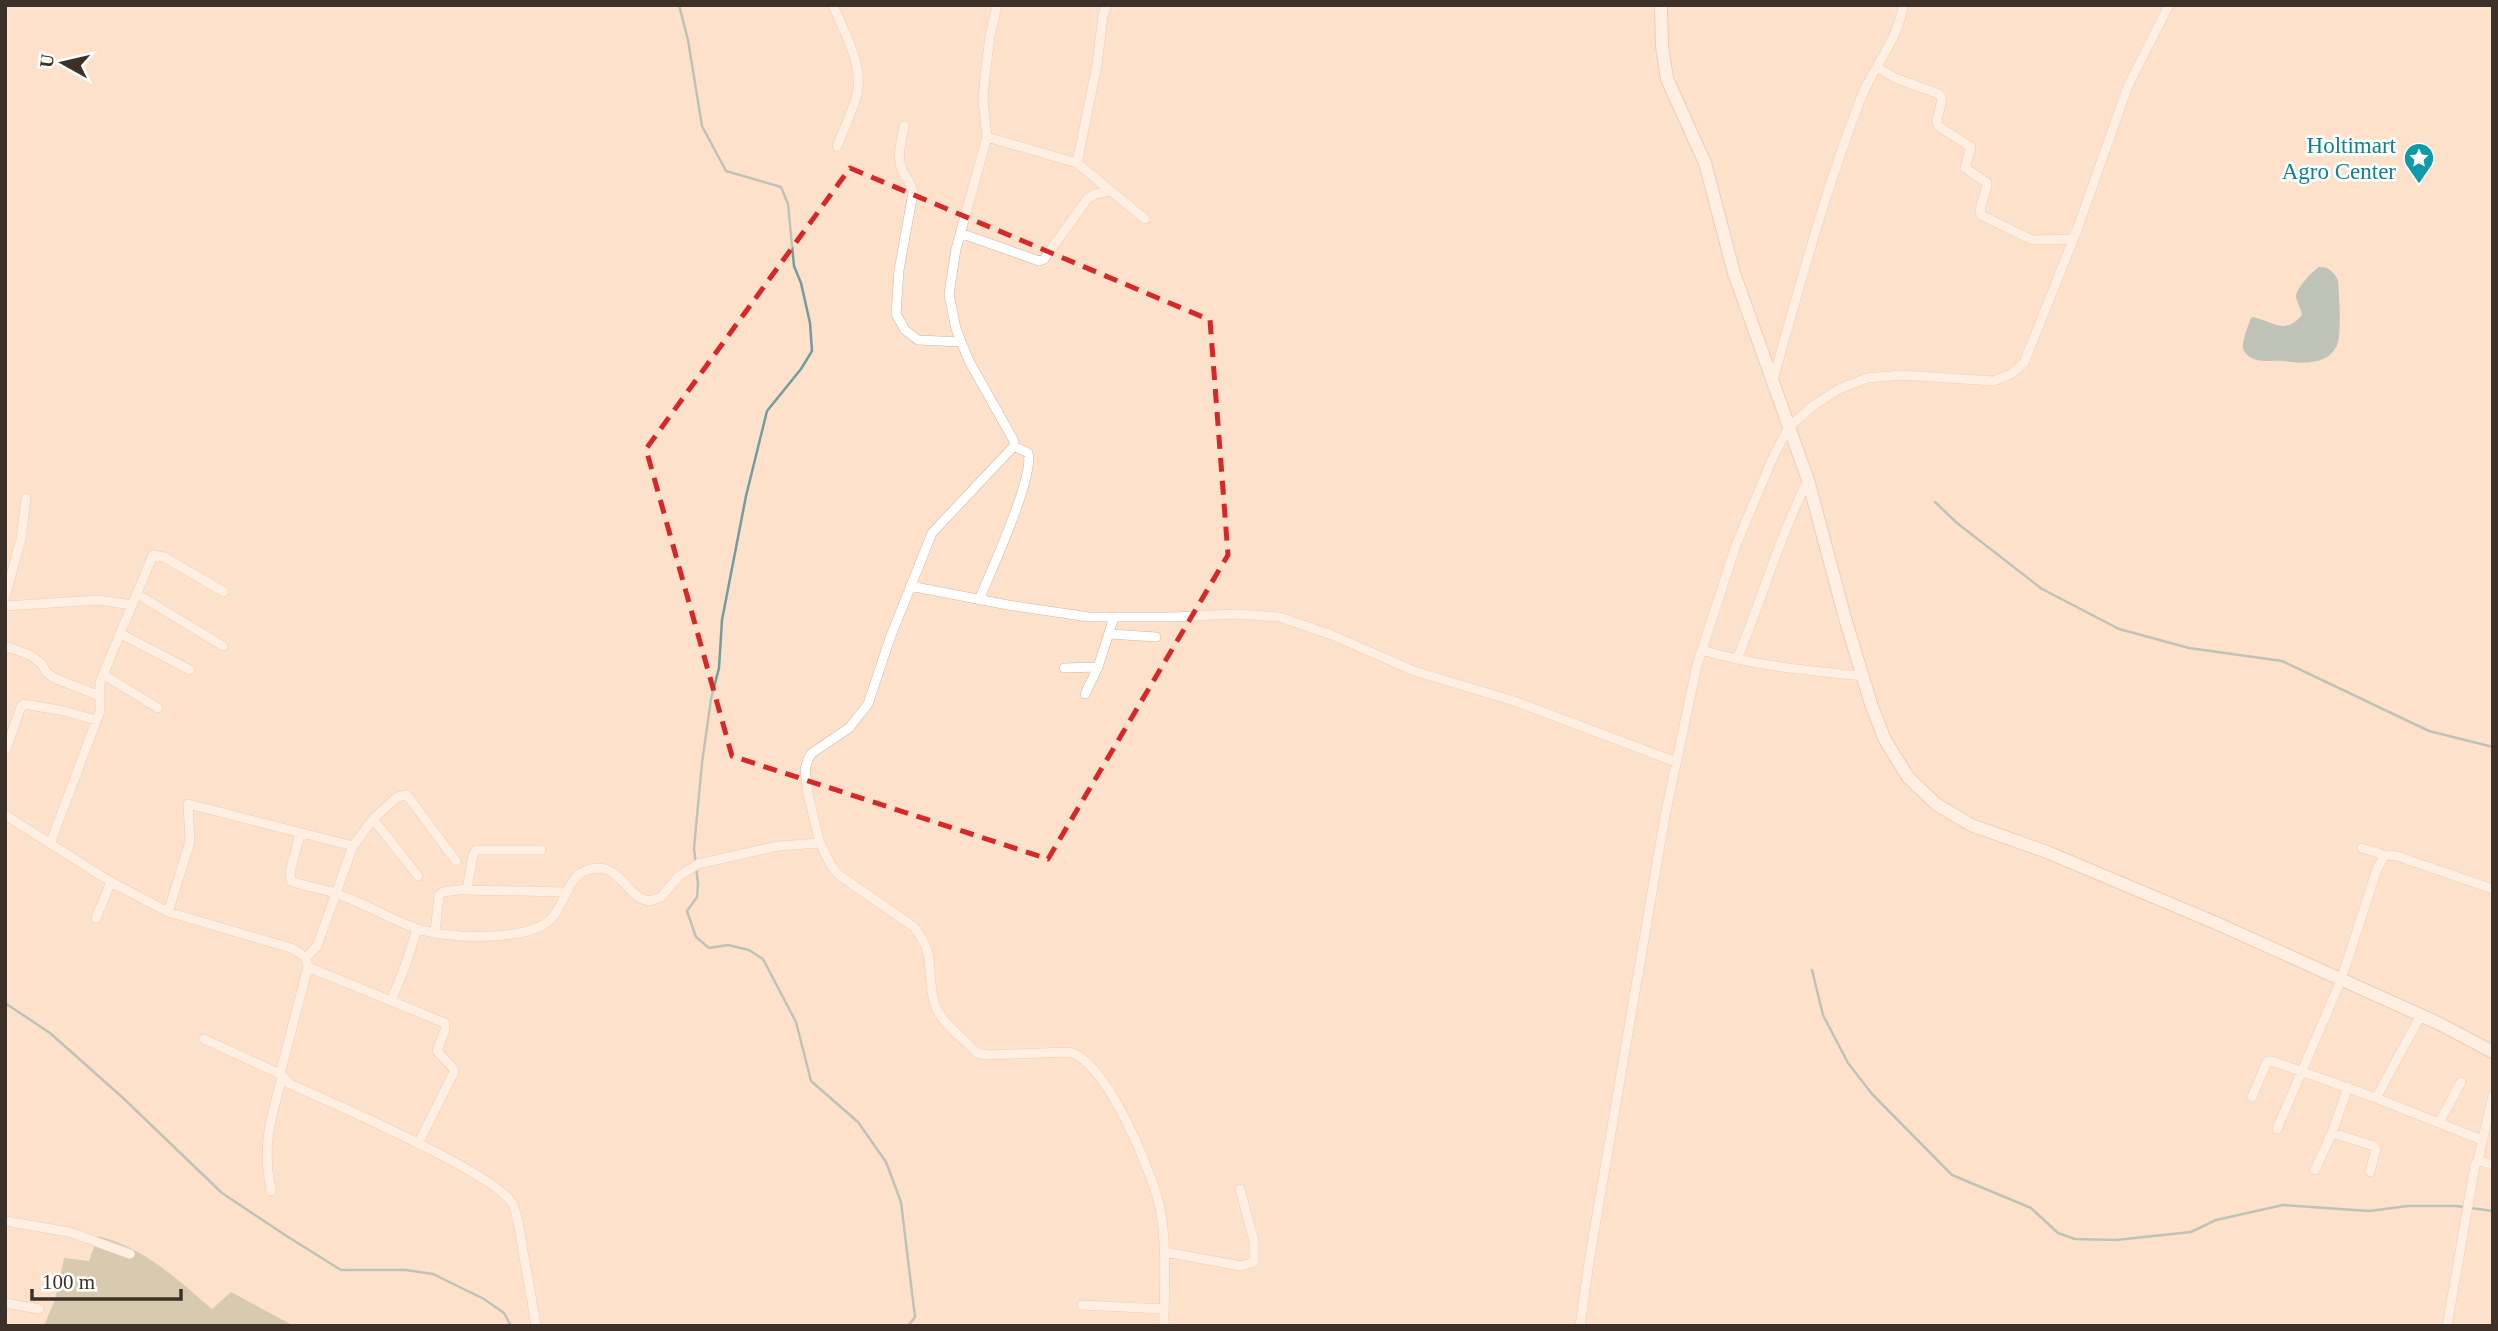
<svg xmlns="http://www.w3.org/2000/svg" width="2498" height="1331" viewBox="0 0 2498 1331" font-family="Georgia,serif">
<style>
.forest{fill:#aaad8e}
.water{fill:#749c9f}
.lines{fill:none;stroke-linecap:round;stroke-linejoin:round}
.stream{stroke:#749c9f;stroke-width:2.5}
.street-casing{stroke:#d1b5a0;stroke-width:10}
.secondary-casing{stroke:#d1b5a0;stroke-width:14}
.street{stroke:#fff;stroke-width:9}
.secondary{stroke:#fff;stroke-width:12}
.marked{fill:none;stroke:#d62828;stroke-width:5;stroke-dasharray:14 9;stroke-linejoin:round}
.labels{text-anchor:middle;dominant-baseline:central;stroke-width:5;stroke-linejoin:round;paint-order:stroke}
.culture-label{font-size:23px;fill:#0d838f;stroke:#fff;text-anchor:end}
</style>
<rect width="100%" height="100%" fill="#fee1cb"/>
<path class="forest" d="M98,1236c47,12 79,43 114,73l19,-17 63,34h-250l11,-27 9,-41 25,3z"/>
<path class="water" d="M2319,267c10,0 14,4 19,13 1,15 4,52 -1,65 -8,20 -35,19 -53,16 -12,-1 -32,4 -40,-10 -4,-6 4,-24 6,-31l2,-3c22,4 32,19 50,-2 -1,-6 -5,-13 -6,-18 0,-9 16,-25 23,-30z"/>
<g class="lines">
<path class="stream" d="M679,5l9,35 14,86 24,45 55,16 7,17 6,62 7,17 9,40 2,28 -11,18 -34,42 -21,85 -24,124 -3,48 -8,31 -9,64 -8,85 4,36 -1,13 -10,14 9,26 13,11 19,-3 21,5 14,9 33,63 15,59 47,41 28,40 15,40 14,115 -7,9
M1935,502l22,21 85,66 77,40 70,19 93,13 147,70 64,16
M1812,970l11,45 25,48 24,31 80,81 79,33 27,25 17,6 41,1 75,-8 25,-12 67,-15 86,6 39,-5h48l37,5
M5,1003l45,30 72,64 100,96 63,42 56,35h65l27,4 51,25 20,14 7,13"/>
<g class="street-casing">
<path id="street" d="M833,5c11,27 31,60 24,90 -5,17 -13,34 -20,51
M997,5l-7,31 -5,40 -2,24 4,37 -31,112 -7,45 7,35 13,32 45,80v5l-82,87 -42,105 -22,66 -19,24 -37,25 -4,6 -3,11 3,24 12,49 12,24 7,8 75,52c24,30 11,45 21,78 5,15 25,31 36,42l6,6 11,2 79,-3c38,3 88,126 94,161 6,37 3,75 3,113
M1877,67l18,11 44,16 3,5 -5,21 1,6 33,21 -6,21 22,15c0,11 -9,21 -6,32l51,25 41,-1
M904,126c-2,13 -7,28 -3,41 3,11 9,11 12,26l-14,77 -3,44 9,16 13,10 43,2
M987,137l90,26 68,56
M1077,163l20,-98 6,-50 4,-10
M960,233l79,28 5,-2 44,-61 7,-4 15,-3
M1773,380c27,-95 52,-190 88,-282 12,-31 38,-59 42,-93
M910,586l98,19 81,12h84l64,-3 42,3 53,18 82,36 100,30 162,61
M137,594l86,52
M5,597l16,-58 5,-41
M979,600c11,-27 56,-124 49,-147l-14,-7
M5,606l93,-6 34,5
M121,634l69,36
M1109,634l47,3
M5,646l25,9 12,9 4,8 8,6 46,18
M1702,650c53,16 107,21 162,26
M1737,659c25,-60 42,-121 71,-179
M1064,668l34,-1
M104,675l54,33
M1085,694l13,-27 16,-50
M6,749l15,-42 3,-3 40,7 32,9
M5,815l106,67 57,30 126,37 12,9 2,9 -28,107 10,10c38,17 210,91 223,121 6,15 8,32 10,47 5,25 9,49 13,74
M373,819l45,57
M300,834l-10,38 1,9c15,6 31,7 46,13 27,9 51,24 78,34 29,11 110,14 135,-8 18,-17 16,-51 48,-52 24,0 30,31 52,33l11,-4 18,-21 19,-12 80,-18 42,-3
M50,844l50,-133v-29l53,-127 11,2 60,35
M2362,848l23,7 12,1 96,33
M466,890l100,2
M168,912l22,-70 -2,-38 165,42
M96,918l15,-36
M435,932l4,-37 4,-3 24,-3 6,-34 3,-5h65
M306,958l11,-12 36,-100 20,-27 24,-22 10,-2 49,66
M308,967l137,56v7l-8,21 16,17 1,4 -36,72
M391,1001l15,-37 11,-35
M204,1039l76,35
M2252,1097l14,-33 2,-3h4l104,37 106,42
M2376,1098l45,-83
M2439,1123l22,-41
M2277,1129l64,-149 36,-111 8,-14
M2332,1133l42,13 2,3 -6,23
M2478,1160l15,-65
M2315,1170l17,-37 16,-46
M271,1191c-9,-45 -1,-70 11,-113
M5,1221l64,11 61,22
M1165,1252l76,14 13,-4v-21l-14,-52
M5,1303l34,6
M1082,1305l82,4
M1580,1326l9,-64 76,-446 32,-151 39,-120 38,-90 15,-28 25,-22 25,-16 28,-11 35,-3 91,6 18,-7 13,-11 53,-133 51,-144 41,-81
M2447,1326l28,-161 3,-5 15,5"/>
</g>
<g class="secondary-casing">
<path id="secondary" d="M1661,5l1,41 5,33 38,84 29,110 74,207 37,138 26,86 14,36 23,37 28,27 35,21 76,27 169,71 222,100 55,29"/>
</g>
<use href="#street" class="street"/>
<use href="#secondary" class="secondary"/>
</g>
<path d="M0 0H2498V1331H0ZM850,168l360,152 18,235 -180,304 -316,-103 -86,-307z" fill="#fee1cb" fill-opacity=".55" fill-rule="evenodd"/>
<path class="marked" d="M850,168l360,152 18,235 -180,304 -316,-103 -86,-307z"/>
<defs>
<g id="sight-pin" transform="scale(1.575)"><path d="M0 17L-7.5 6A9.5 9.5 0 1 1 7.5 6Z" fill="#0f9aa8" stroke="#fff"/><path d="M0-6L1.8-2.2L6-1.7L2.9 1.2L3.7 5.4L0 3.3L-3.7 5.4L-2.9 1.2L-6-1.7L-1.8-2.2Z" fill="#fff"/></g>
</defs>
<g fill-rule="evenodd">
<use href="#sight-pin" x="2419" y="158"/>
</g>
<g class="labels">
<g class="culture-label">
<text x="2396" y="145">Holtimart<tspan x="2396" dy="26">Agro Center</tspan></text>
</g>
</g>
<rect width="2498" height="1331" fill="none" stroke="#3c3129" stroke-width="14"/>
<g transform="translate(63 63) rotate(278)" stroke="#ffffff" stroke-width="5" paint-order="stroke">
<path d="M0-5L12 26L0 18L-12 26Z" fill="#3c3129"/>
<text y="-10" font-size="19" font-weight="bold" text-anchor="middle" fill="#3c3129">U</text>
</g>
<path d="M32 1289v10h149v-10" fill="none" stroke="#3c3129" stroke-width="3.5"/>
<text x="42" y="1289" font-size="21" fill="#3c3129" stroke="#ffffff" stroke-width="5" paint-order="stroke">100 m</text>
</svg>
